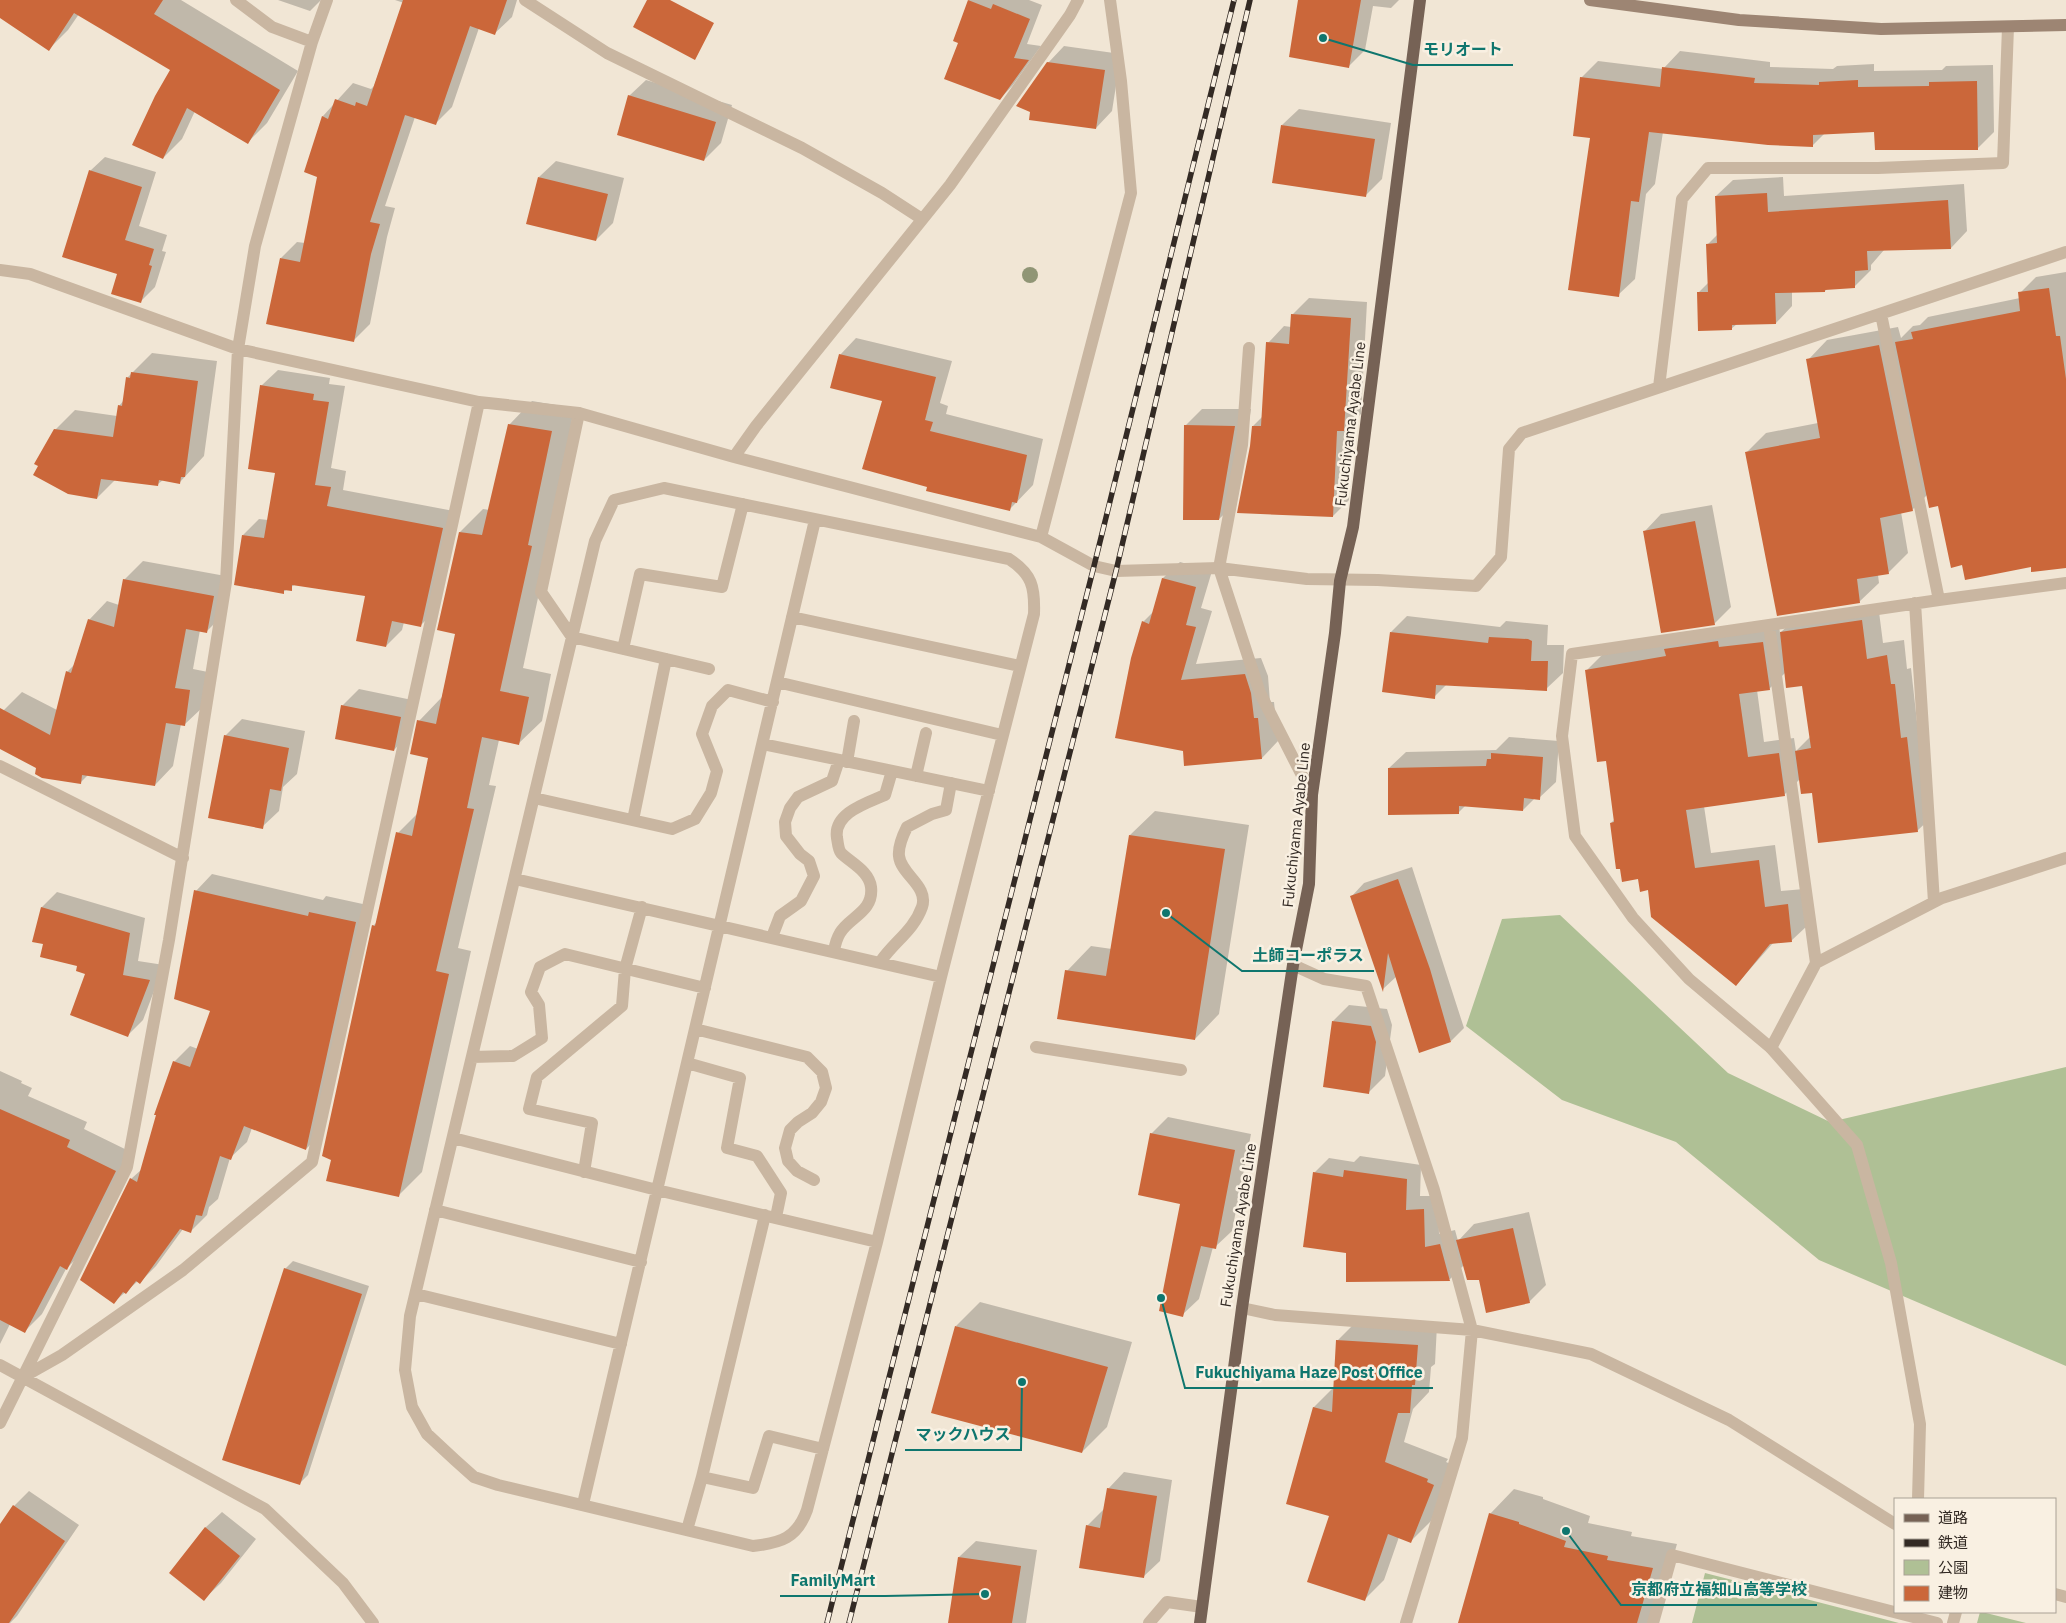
<svg xmlns="http://www.w3.org/2000/svg" width="2066" height="1623" viewBox="0 0 2066 1623" font-family="'IBM Plex Sans','Noto Sans JP',sans-serif">
<style>
.green{fill:#afc095}
.shadow{fill:#0003;fill-rule:evenodd}
.building{fill:#cb673a}
.lines{fill:none;stroke-linecap:round;stroke-linejoin:round}
.lane{stroke:#c9b6a1;stroke-width:12}
.street{stroke:#c9b6a1;stroke-width:12}
.secondary{stroke:#9d8573;stroke-width:12}
.primary{stroke:#766255;stroke-width:12}
.rail-casing{stroke:#332a24;stroke-width:5.5}
.rail{stroke:#f9f0e2;stroke-width:4;stroke-dasharray:11;stroke-linecap:butt}
.tree{fill:#909575}
.labels{text-anchor:middle;dominant-baseline:central;stroke-width:5;stroke-linejoin:round;paint-order:stroke}
.street-label{font-size:15px;fill:#332a24;stroke:#f9f0e2}
.leader{fill:none;stroke:#0f766e;stroke-width:2}
.callout-dot{fill:#0f766e;stroke:#f9f0e2;stroke-width:2}
.callout-label{font-size:16px;text-anchor:middle;font-weight:bold;fill:#0f766e;stroke:#f9f0e2;stroke-width:5;stroke-linejoin:round;paint-order:stroke}
</style>
<rect width="100%" height="100%" fill="#f1e6d5"/>
<path class="green" d="M1560,915l168,158 102,49 236,-55v299l-247,-106 -143,-118 -114,-42 -96,-74 36,-107z
M1705,1573l194,50h-207z
M1980,1612h2l44,11h-49z"/>
<path class="shadow" d="M0,0h181l117,71 -31,52 -19,19 -53,-31 -13,28 -19,19 9,-89 -93,-55 -11,16 -19,19 -49,-36z
M278,0h43l-11,11z
M395,0h122l-5,17 -17,16 -16,-5 -27,79 -17,17 -20,-7 -30,89 10,2 -8,29 -17,87 -16,16 -73,-82 16,-16 8,1 13,-67 -13,-4 18,-56 30,-33 18,6 3,-3 30,-83z
M969,0h60l13,5 -15,39 14,2 -28,39 -13,14 -41,-57 -5,-2z
M1303,0h96l-8,8 -18,-2 -8,44 -16,16z
M1064,46l57,8 -9,57 -16,17 -48,-65z
M1680,51l90,11v5l63,2 4,-3 37,-2v7l68,-1 4,-4 47,-1 1,67 -17,17 -101,-18 -51,2 -13,13 -149,-14 -8,52 -9,10 -11,85 -17,16 -37,-217 17,-17 65,8z
M646,80l86,25 -11,38 -17,17 -75,-64z
M1299,109l92,14 -9,56 -17,17 -83,-71z
M105,157l51,15 -17,54 28,9 -5,16 4,1 -11,35 -14,14 -23,-28 -28,-102z
M556,161l68,17 -11,45 -17,17 -57,-63z
M1783,177l1,19 180,-12 3,47 -16,17 -67,2 -13,15v5l-16,16 -27,2 -3,3 -33,1v14l-16,17 -39,1 -6,5 -33,-36 11,-11 -1,-38 10,-10 -2,-38 17,-16z
M2066,272v295l-103,-3 -24,-60 -12,-9 -15,15 -11,2 7,41 -20,20 -10,2 1,8 -20,19 -113,-149 20,-20 52,-10 -10,-63 19,-20 71,-13 3,11 12,-12 7,-1 8,-8 92,-19v-5l16,-16z
M1309,298l58,4 -6,112 -9,8 -3,78 -16,16 -82,-69 2,-21 10,-10 5,-73 16,-17 7,1 1,-12z
M856,338l96,23 -12,42 8,3 -2,8 97,25 -10,46 -24,25 -81,-24 -45,-86 -43,-45z
M152,353l65,8 -13,95 -24,26 -17,-2 -5,4 -42,-5 -19,19 -42,-68 20,-20 42,6 2,-10 5,-6 3,-22z
M278,370l52,8 -1,6 16,2 -14,82 15,3 -3,19 116,22 -22,97 -16,16 -17,-3 -2,8 -16,16 -19,-51 -71,-11 -13,8 -40,-57 16,-16 9,1 8,-48 -15,-86z
M532,401l42,7 -20,115 -31,145 28,6 -9,47 -24,23 -19,-4 -10,45 7,1 -38,162 13,3 -49,221 -24,24 -25,-270 4,-4 21,-89 20,-20 12,-56 -11,-36 23,-24 15,-64 3,-101 23,-23 7,1 19,-85z
M1202,409h49l-15,94 -17,16 -33,-94z
M1712,505l19,102 -17,17 -69,-93 16,-17z
M143,561l88,16 -6,36 -18,18 -7,-1 -7,39 15,3 -5,35 -19,18 -3,-1 -8,42 -18,19 -67,-10 -8,8 -43,-16 -37,-19v-30l4,-8 18,-18 35,18 10,-38 8,-8 14,-44 18,-19 12,4 5,-25z
M1180,562l32,9 -11,37 11,3 -16,53 65,-6 7,18 2,26h4l4,39 -16,17 -78,-8 -41,-128 11,-11 9,-33z
M1878,604l5,39 21,-3 3,29 4,-1 6,54 17,93 -17,16 -104,-40 -13,-12 -16,16 -80,11 7,47 64,-8 6,46 23,-2 4,36 -17,16 -18,2 -37,42 -96,-107 -29,-55 4,-4 -8,-60 -20,-89 16,-16 176,-28 1,7 18,-17zM1786,672l17,12 8,52 -15,15 -2,-13 -30,4 -7,-52 12,-1z
M1407,616l93,11 6,-6 42,4 -1,20h17l-1,28 -17,16 -99,-5 -13,13 -43,-65z
M359,689l58,12 -7,32 -16,17 -52,-44z
M242,719l63,12 -8,43 -14,13 -4,24 -17,16 -37,-91z
M1509,737l50,4 -3,41 -17,16h-4l-12,12 -57,-5 -7,7 -70,-44 17,-16 90,-2z
M1155,811l94,14 -30,189 -24,25 -128,-68 24,-25 21,3 18,-114z
M1412,867l52,161 -13,13 -54,-65 -14,13 -32,-92 13,-14z
M212,874l111,26 3,-4 46,10 -50,227 -16,16 -54,-21 -5,14 -17,16 -12,41 -9,8 -2,8 -16,16 -8,-2 -27,37 -16,16 -2,-1 -25,22 18,-124 11,-10 32,-107 16,-16 8,3 14,-39 -16,-119z
M57,892l88,26 -7,43 26,4 -21,55 -15,15 -41,-62 -8,-8 -35,-22 -10,-2 8,-34z
M1349,1005l38,4 5,16 -7,51 -16,16 -36,-71z
M0,1071l22,10 -1,2 11,5 -4,8 59,26 -3,7 49,24 -49,98 -18,18 -24,45 -17,17 -15,-7 -10,20z
M1168,1117l83,17 -19,97 -17,16h-2l-14,52 -17,16v-112l-31,-69z
M1360,1156l61,9 -1,31h18l1,38 16,-4 3,11 16,-17 55,-12 17,73 -17,17 -49,-24 -16,-13 -14,14 -102,2 -1,-29 -33,-79 15,-15 25,4z
M293,1261l76,25 -61,189 -8,8 -15,-214z
M980,1302l152,40 -25,85 -25,25 -126,-126z
M1357,1321l80,4 -2,39 -4,3 -2,25 -16,17 -9,33 44,17 -2,3 7,3 -22,56 -20,20 -12,-4 -15,43 -20,20 -33,-84 -43,-13 26,-96 20,-20 3,-46z
M1124,1472l48,8 -12,81 -17,16 -56,-51 17,-17 4,-20z
M1514,1489l29,8v2l47,17 -2,7 44,9 -1,4 46,8 -23,79h-195l31,-109z
M29,1491l50,34 -62,91 -7,7h-10v-98l14,-19z
M222,1512l34,27 -35,44 -17,16 1,-71z
M976,1541l61,9 -11,73h-77l10,-66z"/>
<path class="building" d="M0,0h163l-9,14 126,76 -32,54 -61,-36 -24,51 -31,-14 23,-49 15,-26 -96,-57 -25,38 -49,-33z
M403,0h104l-12,35 -25,-9 -34,99 -31,-10 -35,107 10,2 -9,30 -17,88 -88,-18 14,-66 20,4 17,-85 -13,-5 18,-56 6,3 7,-20 20,7 1,-4 11,4z
M647,0h23l44,23 -19,37 -62,-33z
M968,0l23,9 2,-5 37,15 -16,39 15,2 -29,40 -56,-21 14,-36 -5,-2z
M1298,0h63l-12,68 -60,-11z
M1047,62l58,8 -9,59 -67,-9 1,-8 -14,-6z
M1662,67l93,11 -1,5 65,2v-3l39,-2v7l71,-1v-4l48,-1 1,69h-103l-1,-18 -61,3v12l-45,-2 -119,-13 -10,70 -8,-1 -12,96 -51,-7 22,-152 -17,-2 7,-59 80,10z
M628,95l88,27 -12,39 -87,-26z
M1281,125l94,14 -9,58 -94,-14z
M89,170l53,17 -17,53 29,9 -5,16 3,1 -11,37 -30,-9 6,-20 -55,-17z
M538,177l70,17 -12,47 -70,-17z
M1767,193l1,19 180,-12 3,49 -84,2 1,19 -13,1v17l-30,2v2l-50,1 1,31 -44,1v5l-34,1 -1,-39h11l-2,-48 11,-1 -2,-47z
M2049,288l7,48h4l6,43v189l-35,4v-5l-66,13 -3,-15 -11,3 -13,-62 -9,2 -34,-166 18,-3 -2,-7 109,-21 -2,-19z
M1291,314l60,4 -7,113h-7l-4,86 -96,-4 13,-67 2,-20h9l5,-84 23,2z
M1879,345l34,166 -33,7 9,56 -32,5 3,24 -83,13 -32,-164 75,-14 -14,-79z
M839,354l97,23 -11,43 8,2 -3,9 97,24 -10,48 -5,-1 -2,9 -84,-20 1,-4 -65,-18 20,-68 -52,-13z
M131,372l67,9 -13,96h-4l-1,7 -21,-4 -1,6 -57,-7 -4,20 -29,-5 -35,-19 5,-9 -4,-2 20,-35 59,8 5,-32 4,1 4,-29 4,1z
M260,385l54,9 -1,6 16,2 -14,83 16,2 -4,19 116,22 -22,99 -29,-6 -6,26 -30,-6 9,-45 -73,-11v6l-8,-1v4l-50,-9 8,-50 22,3 11,-65 -27,-4z
M508,424l44,7 -24,114 4,1 -32,145 29,6 -10,48 -37,-8 -15,71 7,1 -38,162 13,3 -50,223 -73,-16 5,-21 -9,-4 50,-231 3,1 21,-94 16,4 16,-78 -18,-4 7,-34 19,4 19,-90 -18,-4 22,-98 23,3z
M1184,425l51,1 -16,94h-36z
M1695,521l20,104 -54,8 -18,-102z
M1162,578l34,9 -10,38 10,2 -15,53 64,-6 6,19 3,25h4l4,41 -78,7 -1,-15 -68,-13 16,-80 11,-37 7,3z
M123,579l91,17 -7,37 -21,-4 -11,59 15,2 -5,36 -19,-3 -11,63 -73,-11 -1,9 -39,-6 -7,-4 1,-6 -36,-19v-41l50,27 16,-64 5,2 17,-54 26,8z
M1862,620l5,39 20,-4 4,29h4l6,54 6,-1 11,95 -100,11 -6,-50 -11,1 -6,-43 16,-3 -9,-62 -16,2 -6,-56z
M1390,632l98,11 1,-6 39,2 4,2 -1,20h17l-1,30 -111,-6 -1,14 -53,-7z
M1718,641l1,6 44,-5 7,48 -31,4 9,63 31,-4 6,43 -99,14 9,58 64,-8 6,47 23,-3 4,38 -22,2 -34,42 -85,-69 -3,-27 -8,2 -2,-13 -16,3 -2,-13h-4l-6,-46 4,-1 -8,-61 -9,1 -12,-92 81,-14 -2,-7z
M341,705l60,12 -7,34 -59,-12z
M224,735l65,13 -8,43 -11,-2 -7,40 -55,-11z
M1491,753l52,4 -3,43 -16,-2 -1,13 -64,-5v8l-71,1v-47l98,-2 1,-7h4z
M1129,835l96,14 -30,191 -138,-21 8,-49 41,6z
M1398,879l32,90 21,73 -32,11 -31,-100 -5,39 -33,-96z
M194,890l114,26 1,-4 47,10 -50,228 -62,-24 -13,34 -11,-4 -18,60 -6,-1 -5,18 -11,-4 -40,55 -4,-3 -10,13 -3,-2 -9,12 -34,-24 50,-102 7,4 19,-67h-2l19,-54 17,6 20,-56 -36,-12z
M41,907l89,26 -7,42 27,5 -22,57 -58,-22 15,-41 -9,-3 1,-5 -37,-9 3,-13 -11,-2z
M1332,1021l39,5 5,16 -7,52 -46,-7z
M0,1109l70,31 -3,7 49,24 -49,99 -7,-4 -35,67 -25,-13z
M1150,1133l85,17 -19,99 -15,-3 -18,71 -24,-6 21,-107 -42,-9z
M1344,1170l63,9 -1,31 18,-1 1,38 15,-3 10,37 -104,1v-29l-43,-6 10,-75 30,5z
M1513,1228l17,75 -44,10 -7,-33h-12l-11,-40z
M284,1268l78,26 -62,191 -78,-25z
M955,1326l153,41 -26,86 -151,-40z
M1336,1340l82,5 -3,40h-3l-2,28h-12l-13,49 43,17 -1,3 7,3 -23,58 -23,-9 -23,67 -58,-19 22,-66 -43,-12 27,-97 19,5z
M1107,1488l50,8 -13,82 -65,-10 7,-43 14,3z
M13,1505l52,36 -56,82h-9v-99z
M1489,1513l30,9v2l47,17 -2,6 44,9 -1,4 46,8 -16,55h-179z
M205,1527l35,29 -36,45 -35,-28z
M958,1557l63,9 -9,57h-64z"/>
<g class="lines">
<path class="lane" d="M579,413l-38,179 31,45 137,32
M664,488l345,71c23,15 26,28 25,55l-93,363 -64,265 -70,268c-10,28 -26,33 -54,36l-255,-61 -24,-8 -19,-17 -28,-26 -15,-27 -7,-37 5,-54 185,-775 19,-41z
M1219,568l23,-123 7,-97
M792,617l228,49
M623,649l17,-75 82,13 21,-83
M777,682l225,53
M763,744l226,47
M847,762l7,-41
M916,776l10,-43
M534,798l138,31 23,-10 16,-26 6,-22 -15,-37 10,-28 16,-16 45,12
M633,820l33,-161
M515,879l426,98
M772,937l8,-21 21,-15 13,-25 -5,-15 -9,-7 -14,-18 -1,-14 5,-14 8,-11 34,-16 7,-21
M834,951c1,-6 3,-13 6,-18 9,-16 34,-21 31,-46 -2,-16 -20,-24 -30,-34 -3,-4 -3,-10 -4,-15 -4,-25 30,-35 48,-43l7,-24
M881,961c13,-19 33,-31 41,-54 7,-21 -21,-32 -23,-51 -1,-9 4,-21 8,-29l25,-13 14,-4 5,-27
M695,1029l112,28 15,15 4,16 -5,14 -9,11 -14,9 -8,8 -5,18 3,13 9,10 17,9
M1036,1047l145,23
M1771,1048l86,97 34,118 29,161 -2,75
M472,1057l41,-1 29,-18 -3,-33 -8,-13 9,-25 25,-13 140,34
M687,1063l53,15 -13,70 30,8 24,37 -5,24
M453,1138l204,52 220,52
M584,1172l8,-49 -63,-14 8,-32 85,-71 3,-37 17,-62
M435,1210l206,52
M416,1294l205,50
M702,1477l51,11 16,-52 54,13
M583,1504l232,-984
M687,1530l15,-53 63,-262
M1653,1623l19,-68 265,68
M1953,1623l3,-11"/>
<path class="street" d="M236,0l36,27 40,15
M525,0l82,53 195,95 80,45 40,26
M0,270l30,4 208,75 241,53 100,11 155,44 307,80 53,29 22,5 103,-3 88,11 71,1 98,6 25,-29 8,-108 13,-16 544,-181
M1881,314l58,286 127,-17
M1659,387l23,-188 26,-31h170l125,-5 5,-136
M734,457l22,-31 194,-241 120,-170 8,-15
M1041,537l90,-344 -10,-112 -11,-81
M1219,568l41,125 52,102
M1939,600l-367,54 -10,82 13,100 58,82 56,61 82,69 45,-85 126,-65 124,-40
M1915,603l19,299
M1769,625l47,338
M0,766l183,92
M1293,965l31,14 42,7 68,204 38,140 -10,108 -56,185
M1242,1308l33,7 197,15 119,24 138,66 166,104
M0,1365l265,144 78,74 30,40
M23,1377l39,-22 121,-85 129,-108 167,-760
M0,1423l127,-256 42,-227 57,-358 12,-233 17,-103 57,-204 15,-42
M2055,1594l11,3
M1149,1623l18,-21 35,5"/>
<path class="secondary" d="M1590,0l149,20 142,9 185,-4"/>
<path class="primary" d="M1200,1623l42,-315 51,-343 16,-81 3,-89 23,-162 5,-52 13,-54 67,-527"/>
<g class="rail-casing">
<path id="rail" d="M827,1623l267,-1057 140,-566
M849,1623l267,-1052 134,-571"/>
</g>
<use href="#rail" class="rail"/>
</g>
<circle class="tree" cx="1030" cy="275" r="8"/>
<g class="labels">
<g class="street-label">
<text transform="translate(1350 424) rotate(-83)">Fukuchiyama Ayabe Line</text>
<text transform="translate(1296 825) rotate(-84)">Fukuchiyama Ayabe Line</text>
<text transform="translate(1238 1225) rotate(-81)">Fukuchiyama Ayabe Line</text>
</g>
</g>
<path class="leader" d="M1323 38L1413 65H1513M1166 913L1242 971H1374M1161 1298L1185 1388H1433M1022 1382L1021 1450H905M985 1594L885 1596H780M1566 1531L1621 1605H1817"/>
<g class="callout-dot">
<circle cx="1323" cy="38" r="5"/>
<circle cx="1166" cy="913" r="5"/>
<circle cx="1161" cy="1298" r="5"/>
<circle cx="1022" cy="1382" r="5"/>
<circle cx="985" cy="1594" r="5"/>
<circle cx="1566" cy="1531" r="5"/>
</g>
<g class="callout-label">
<text x="1463" y="55">モリオート</text>
<text x="1308" y="961">土師コーポラス</text>
<text x="1309" y="1378">Fukuchiyama Haze Post Office</text>
<text x="963" y="1440">マックハウス</text>
<text x="833" y="1586">FamilyMart</text>
<text x="1719" y="1595">京都府立福知山高等学校</text>
</g>
<rect x="1894" y="1498" width="162" height="115" fill="#f9f0e2" stroke="#aaa196"/>
<rect x="1904" y="1514" width="25" height="8" fill="#766255" stroke="#aaa196"/>
<text x="1938" y="1523" font-size="15" fill="#332a24">道路</text>
<rect x="1904" y="1539" width="25" height="8" fill="#332a24" stroke="#aaa196"/>
<text x="1938" y="1548" font-size="15" fill="#332a24">鉄道</text>
<rect x="1904" y="1560" width="25" height="15" fill="#afc095" stroke="#aaa196"/>
<text x="1938" y="1573" font-size="15" fill="#332a24">公園</text>
<rect x="1904" y="1586" width="25" height="15" fill="#cb673a" stroke="#aaa196"/>
<text x="1938" y="1598" font-size="15" fill="#332a24">建物</text>
</svg>
